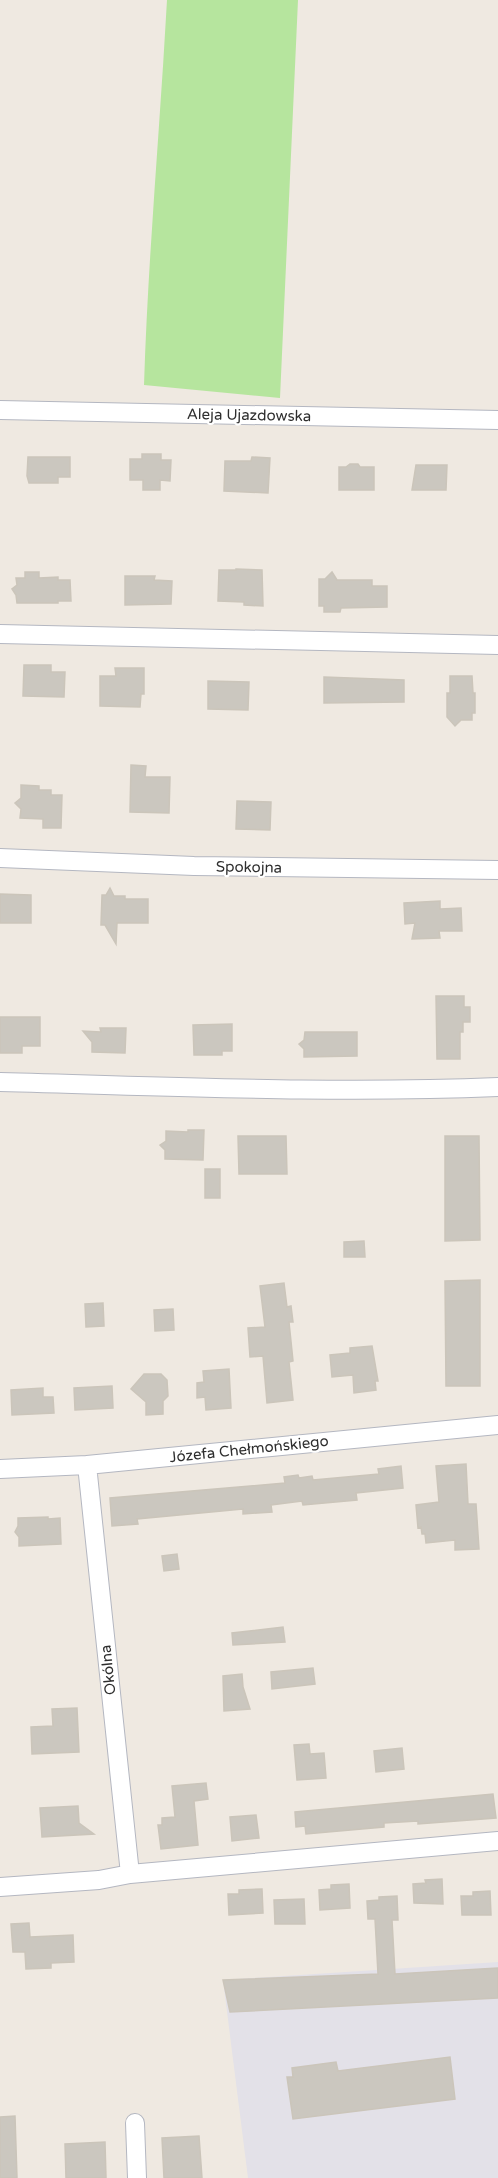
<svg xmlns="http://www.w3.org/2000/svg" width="498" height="2178" viewBox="0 0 498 2178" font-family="'Varela Round',sans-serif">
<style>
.industrial{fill:#e3e1e8}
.green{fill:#b6e59e}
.building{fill:#cbc7bf;stroke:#cbc5ba;stroke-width:1.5}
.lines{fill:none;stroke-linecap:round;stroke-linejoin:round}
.street-casing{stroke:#b4b7c1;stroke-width:20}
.street{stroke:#fff;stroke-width:18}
.labels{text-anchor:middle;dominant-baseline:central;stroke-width:4.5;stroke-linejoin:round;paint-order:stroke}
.street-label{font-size:15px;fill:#2e2e2e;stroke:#fff}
</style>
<rect width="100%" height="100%" fill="#efe9e1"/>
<path class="industrial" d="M498,1962v216h-250l-25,-198z"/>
<path class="green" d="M167,0h131l-18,398 -136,-13c4,-129 16,-257 23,-385z"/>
<path class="building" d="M142,454h19v6h10l-1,21 -10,-1v10h-17v-10h-13v-21h12z
M28,457h42v20h-12v6h-29l-2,-7z
M252,457l18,1 -2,35 -44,-2 1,-30h26z
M350,464h8l2,3h14v23h-35v-23h7z
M416,465h31l-1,25h-34z
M236,569l26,1 1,36 -19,-1v-3l-26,-1 1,-31h17z
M25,572h14v6l19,-1v3h12l1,21h-13v2h-41l-1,-8 -4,-6 5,-4 -1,-7h9z
M332,572l5,8h35v6h15v21l-46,1 -1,4h-16v-6h-5v-27h6z
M125,576h30l-1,4 18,1 -1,23 -46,1z
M24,665h27v7h14l-1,25 -41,-1z
M115,668h29v26h-3l-1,13 -40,-1v-30h16z
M450,676h22l1,17h2v20h-3v7h-11l-6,6 -8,-9v-24h3z
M324,677l80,3v22l-80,1z
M208,681l41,1 -1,28 -40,-1z
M131,765l15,1 -1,11h25l-1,36 -39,-1z
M21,785l18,1v4h12v5h11l-1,33h-18v-9l-23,-1 1,-9 -6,-6 6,-5z
M237,801l34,1 -1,28 -34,-1z
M110,888l4,8h11v3h23v24h-31l-1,21 -11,-19h-4l1,-30h4z
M0,894l31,1v28h-31z
M440,901v8l21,-1 1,23h-23l1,7 -28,1 3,-16 -10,1 -1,-21z
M436,996h28v11h6v15h-7v10h-3v27h-23z
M0,1017h40v29h-18v7h-22z
M232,1024v27h-10v4h-28l-1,-30z
M100,1028h26l-1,25 -33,-1v-10l-9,-11 18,1z
M305,1032h52v24l-53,1v-8l-5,-5 5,-4z
M188,1130h16l-1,30 -38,-1v-9l-5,-5 6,-4v-10l22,1z
M238,1136h48l1,38h-48z
M445,1136h34l1,104 -35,1z
M205,1169h15v29h-15z
M364,1241l1,16h-21v-15z
M480,1280v106h-34l-1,-105z
M284,1283l3,24 4,-1 2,16h-4l4,39 -4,1 4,38 -26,3 -4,-47 -13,1 -2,-29 17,-1 -5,-41z
M103,1303l1,23 -18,1 -1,-23z
M173,1309l1,21 -19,1 -1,-21z
M372,1346l6,35h-3l1,9 -22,3 -1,-18 -21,2 -2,-22 20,-2v-5z
M229,1369l2,39 -25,2 -1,-13 -8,1v-15l7,-1 -1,-11z
M144,1374h17l6,6 1,16 -5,5v13l-17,1v-13l-15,-13z
M112,1386l1,22 -38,2 -1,-22z
M43,1388v9h10l1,16 -42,2 -1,-25z
M466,1464l2,40h8l3,45 -24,1v-10l-29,3 -1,-9h-3l-1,-7 -3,1 -2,-23 23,-3 -3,-36z
M401,1466l2,22 -47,5 1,7 -54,5 -1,-4 -31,4 1,7 -29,2v-5l-106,10 1,5 -26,2 -2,-28 175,-15 -1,-6 14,-2 1,3 13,-2 1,4 66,-6 -1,-5z
M48,1517v2l12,-1 1,26 -42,2v-9l-4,-5 3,-6v-8z
M177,1554l2,15 -15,2 -2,-15z
M283,1627l2,15 -52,3 -1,-12z
M313,1668l2,16 -43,5 -1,-17z
M242,1674l1,13 7,22 -26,2 -1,-35z
M77,1708l2,44 -47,2 -1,-27 22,-1 -1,-17z
M309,1744l1,10 14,-1 2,25 -29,2 -3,-35z
M402,1748l2,21 -28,3 -2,-21z
M206,1783l2,16 -14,2 4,44 -37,4 -3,-24h4v-7l13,-1 -3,-31z
M493,1794l3,24 -78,6v-3l-34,2v4l-78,7 -1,-8 -9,1 -1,-15z
M78,1806l1,17 15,11 -52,3 -2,-29z
M256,1815l3,23 -27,3 -2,-24z
M442,1879l1,25 -29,-1 -1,-19 13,-1 -1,-3z
M349,1884l1,24 -30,2 -1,-20 12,-1v-4z
M262,1889l1,24 -34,2 -1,-21h11v-4z
M490,1891l1,24h-29l-1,-19h12v-4z
M397,1896l1,24h-6l3,54 103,-6v30l-268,14 -7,-32 155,-6 -3,-55h-7l-1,-18 12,-1v-3z
M304,1899l1,25h-30l-1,-24z
M29,1923l1,14 43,-2 1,27 -23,1v5l-25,1 -1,-17h-12l-2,-28z
M450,2057l5,42 -162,20 -6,-42h6l-1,-9 44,-6 2,9z
M15,2116l2,62h-17v-61z
M199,2136l3,42h-38l-2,-40z
M105,2142l1,36h-40l-1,-34z"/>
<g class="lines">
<g class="street-casing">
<path id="street" d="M0,410l498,10
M0,634l498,11
M0,858l194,8 304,4
M0,1082c166,4 332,12 498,5
M87,1465l43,409
M0,1469l87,-4 411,-40
M0,1887l99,-7 31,-6 368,-33
M135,2123l2,55"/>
</g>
<use href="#street" class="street"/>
</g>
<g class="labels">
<g class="street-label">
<text transform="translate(249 415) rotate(1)">Aleja Ujazdowska</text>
<text transform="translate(249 867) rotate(1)">Spokojna</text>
<text transform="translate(249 1449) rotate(-6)">Józefa Chełmońskiego</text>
<text transform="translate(108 1670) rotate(-96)">Okólna</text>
</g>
</g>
</svg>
